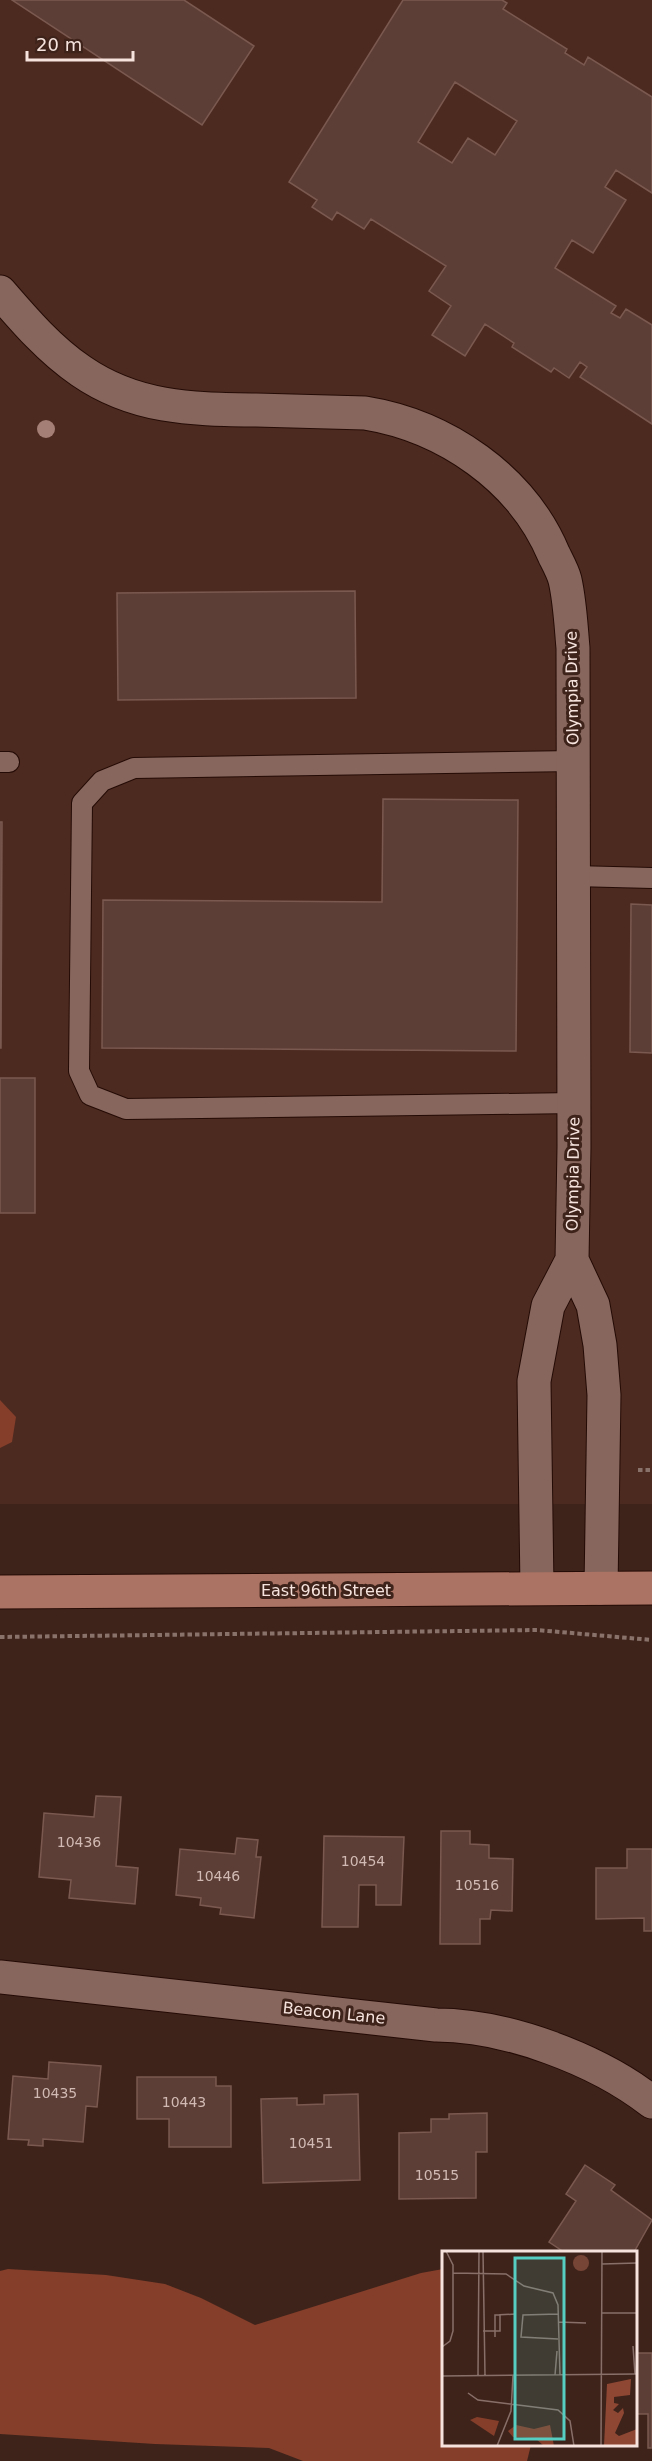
<svg xmlns="http://www.w3.org/2000/svg" width="652" height="2461" viewBox="0 0 652 2461" font-family="'DejaVu Sans',sans-serif">
<style>
.built{fill:#4d2a20}
.water{fill:#843e2a}
.building{fill:#5d3e36;stroke:#7a5950;stroke-width:1.5;fill-rule:evenodd}
.lines{fill:none;stroke-linecap:round;stroke-linejoin:round}
.lane-casing{stroke:#240b05;stroke-width:22}
.street-casing{stroke:#240b05;stroke-width:35}
.primary-casing{stroke:#240b05;stroke-width:35}
.path{stroke:#89726a;stroke-width:4;stroke-dasharray:4.5 3;stroke-linecap:butt}
.lane{stroke:#87665d;stroke-width:20}
.street{stroke:#87665d;stroke-width:33}
.primary{stroke:#ab7363;stroke-width:33}
.tree{fill:#a37f75}
.labels{text-anchor:middle;dominant-baseline:central;stroke-width:6;stroke-linejoin:round;paint-order:stroke}
.number-label{font-size:14px;fill:#d0bab3}
.street-label{font-size:16px;fill:#f6e3dd;stroke:#3e231b}
.inset-road{fill:none;stroke:#887069;stroke-width:1.5}
.view{fill:#57cec2;fill-opacity:0.15;stroke:#57cec2;stroke-width:3}
.inset-edge{fill:none;stroke:#f6e3dd;stroke-width:3}
</style>
<rect width="100%" height="100%" fill="#3e231b"/>
<path class="built" d="M0,0h652v1504h-652z"/>
<path class="water" d="M0,1400l16,17 -4,25 -12,6z
M8,2269l98,6 59,9 36,14 54,27 166,-52 22,-4 1,175 87,1 -4,16h-224l-34,-13 -114,-4 -155,-10v-163z"/>
<path class="building" d="M12,0h172l70,46 -52,79z
M403,0h99l5,3 -4,6 64,40 -2,4 19,12 4,-8 64,40v96l-36,-23 -11,17 21,13 -33,53 -21,-13 -17,28 61,38 -5,7 9,5 6,-9 26,16v99l-72,-47 7,-10 -7,-5 -11,16 -15,-10 -3,4 -39,-25 2,-4 -29,-19 -20,32 -33,-21 19,-29 -22,-15 17,-25 -75,-47 -7,10 -27,-17 -5,8 -20,-13 5,-7 -28,-18zM455,82l62,39 -22,34 -27,-17 -16,25 -34,-21z
M355,591l1,107 -238,2 -1,-107z
M383,799l135,1 -2,251 -414,-3 1,-148 279,2z
M0,822h2l-1,226h-1z
M631,904l21,1v148l-22,-1z
M0,1078h35v135h-35z
M96,1796l25,1 -5,69 22,2 -3,36 -66,-6 2,-18 -32,-3 5,-64 50,4z
M441,1831h29v13l19,1v13l24,1 -1,52 -21,-1 -1,9h-10v25h-40z
M324,1836l80,1 -3,68h-25v-20h-17l-1,42h-36z
M237,1838l21,2 -2,17h5l-7,61 -34,-4 1,-6 -21,-3 1,-7 -25,-3 4,-46 55,5z
M627,1849h25v82h-8v-13l-48,1v-51h31z
M49,2062l52,4 -4,41 -11,-1 -3,36 -40,-3v7l-15,-1 1,-5 -21,-1 5,-63 35,3z
M137,2077h79v9h15v61h-62v-28h-32z
M358,2094l2,86 -97,3 -2,-84 36,-1v7l27,-1v-9z
M487,2113v39h-11v46l-77,1v-66l32,-1v-13h18v-5z
M585,2165l30,20 -4,5 41,30 -18,32h-70l-15,-10 27,-41 -10,-7z
M636,2353h16v95h-4v-34h-12z"/>
<g class="lines">
<g class="lane-casing">
<path id="lane" d="M573,761l-439,7 -32,13 -20,22 -3,268 11,24 36,14 448,-6
M0,762h9
M574,876l78,2"/>
</g>
<g class="street-casing">
<path id="street" d="M0,292c25,29 50,58 81,79 55,38 112,38 175,39 36,1 73,2 109,3 80,13 157,65 189,142 4,8 9,17 11,25 5,22 6,46 8,68l1,499 -2,113 -24,46 -14,75 3,207
M572,1260l21,45 7,40 4,50 -3,193
M0,1977l436,48c70,0 161,34 216,77"/>
</g>
<g class="primary-casing">
<path id="primary" d="M0,1592l652,-4"/>
</g>
<path class="path" d="M638,1470h14
M0,1637l537,-7 115,10"/>
<use href="#lane" class="lane"/>
<use href="#street" class="street"/>
<use href="#primary" class="primary"/>
</g>
<circle class="tree" cx="46" cy="429" r="9"/>
<g class="labels">
<g class="number-label">
<text x="79" y="1842">10436</text>
<text x="363" y="1861">10454</text>
<text x="218" y="1876">10446</text>
<text x="477" y="1885">10516</text>
<text x="55" y="2093">10435</text>
<text x="184" y="2102">10443</text>
<text x="311" y="2143">10451</text>
<text x="437" y="2175">10515</text>
</g>
<g class="street-label">
<text transform="translate(572 688) rotate(-91)">Olympia Drive</text>
<text transform="translate(573 1174) rotate(-89)">Olympia Drive</text>
<text x="326" y="1590">East 96th Street</text>
<text transform="translate(334 2013) rotate(6)">Beacon Lane</text>
</g>
</g>
<g transform="translate(442 2251)">
<rect width="195" height="195" fill="#3e231b"/>
<path d="M131 12a8 8 0 1 1 16 0a8 8 0 1 1-16 0Z" fill="#774536"/>
<path d="M189,128l-1,16 -16,2v6l5,1 -6,6 5,3 5,-5 1,5 -9,20 4,3 18,-7v17h-33l3,-62z" fill="#8e4733"/>
<path d="M35,166l22,4 -5,15 -24,-16zM74,174l18,4 16,-4 4,21h-10l-9,-8 -22,-1 -5,-6z" fill="#843e2a"/>
<path class="inset-road" d="M41,0l2,124M160,13l35,-1M11,22l53,1 18,12 29,7 5,12 2,70M160,62h35M116,63l-35,1 -2,22 37,2M116,71l28,1M41,80h17v-17M53,86v-22l21,-1M191,95l2,28M0,96l8,-6 3,-10v-66l-7,-14M36,124l1,-124M113,124l2,-24M0,125l195,-2M26,142l10,7 80,10 12,11 4,25M55,195l14,-35 2,-35M159,195l1,-195"/>
<path class="view" d="M73,7h49v181h-49z"/>
<rect width="195" height="195" class="inset-edge"/>
</g>
<path d="M27 51v9h106v-9" fill="none" stroke="#f6e3dd" stroke-width="3"/>
<text x="36" y="51" font-size="18" fill="#f6e3dd" stroke="#3e231b" stroke-width="4.5" paint-order="stroke">20 m</text>
</svg>
